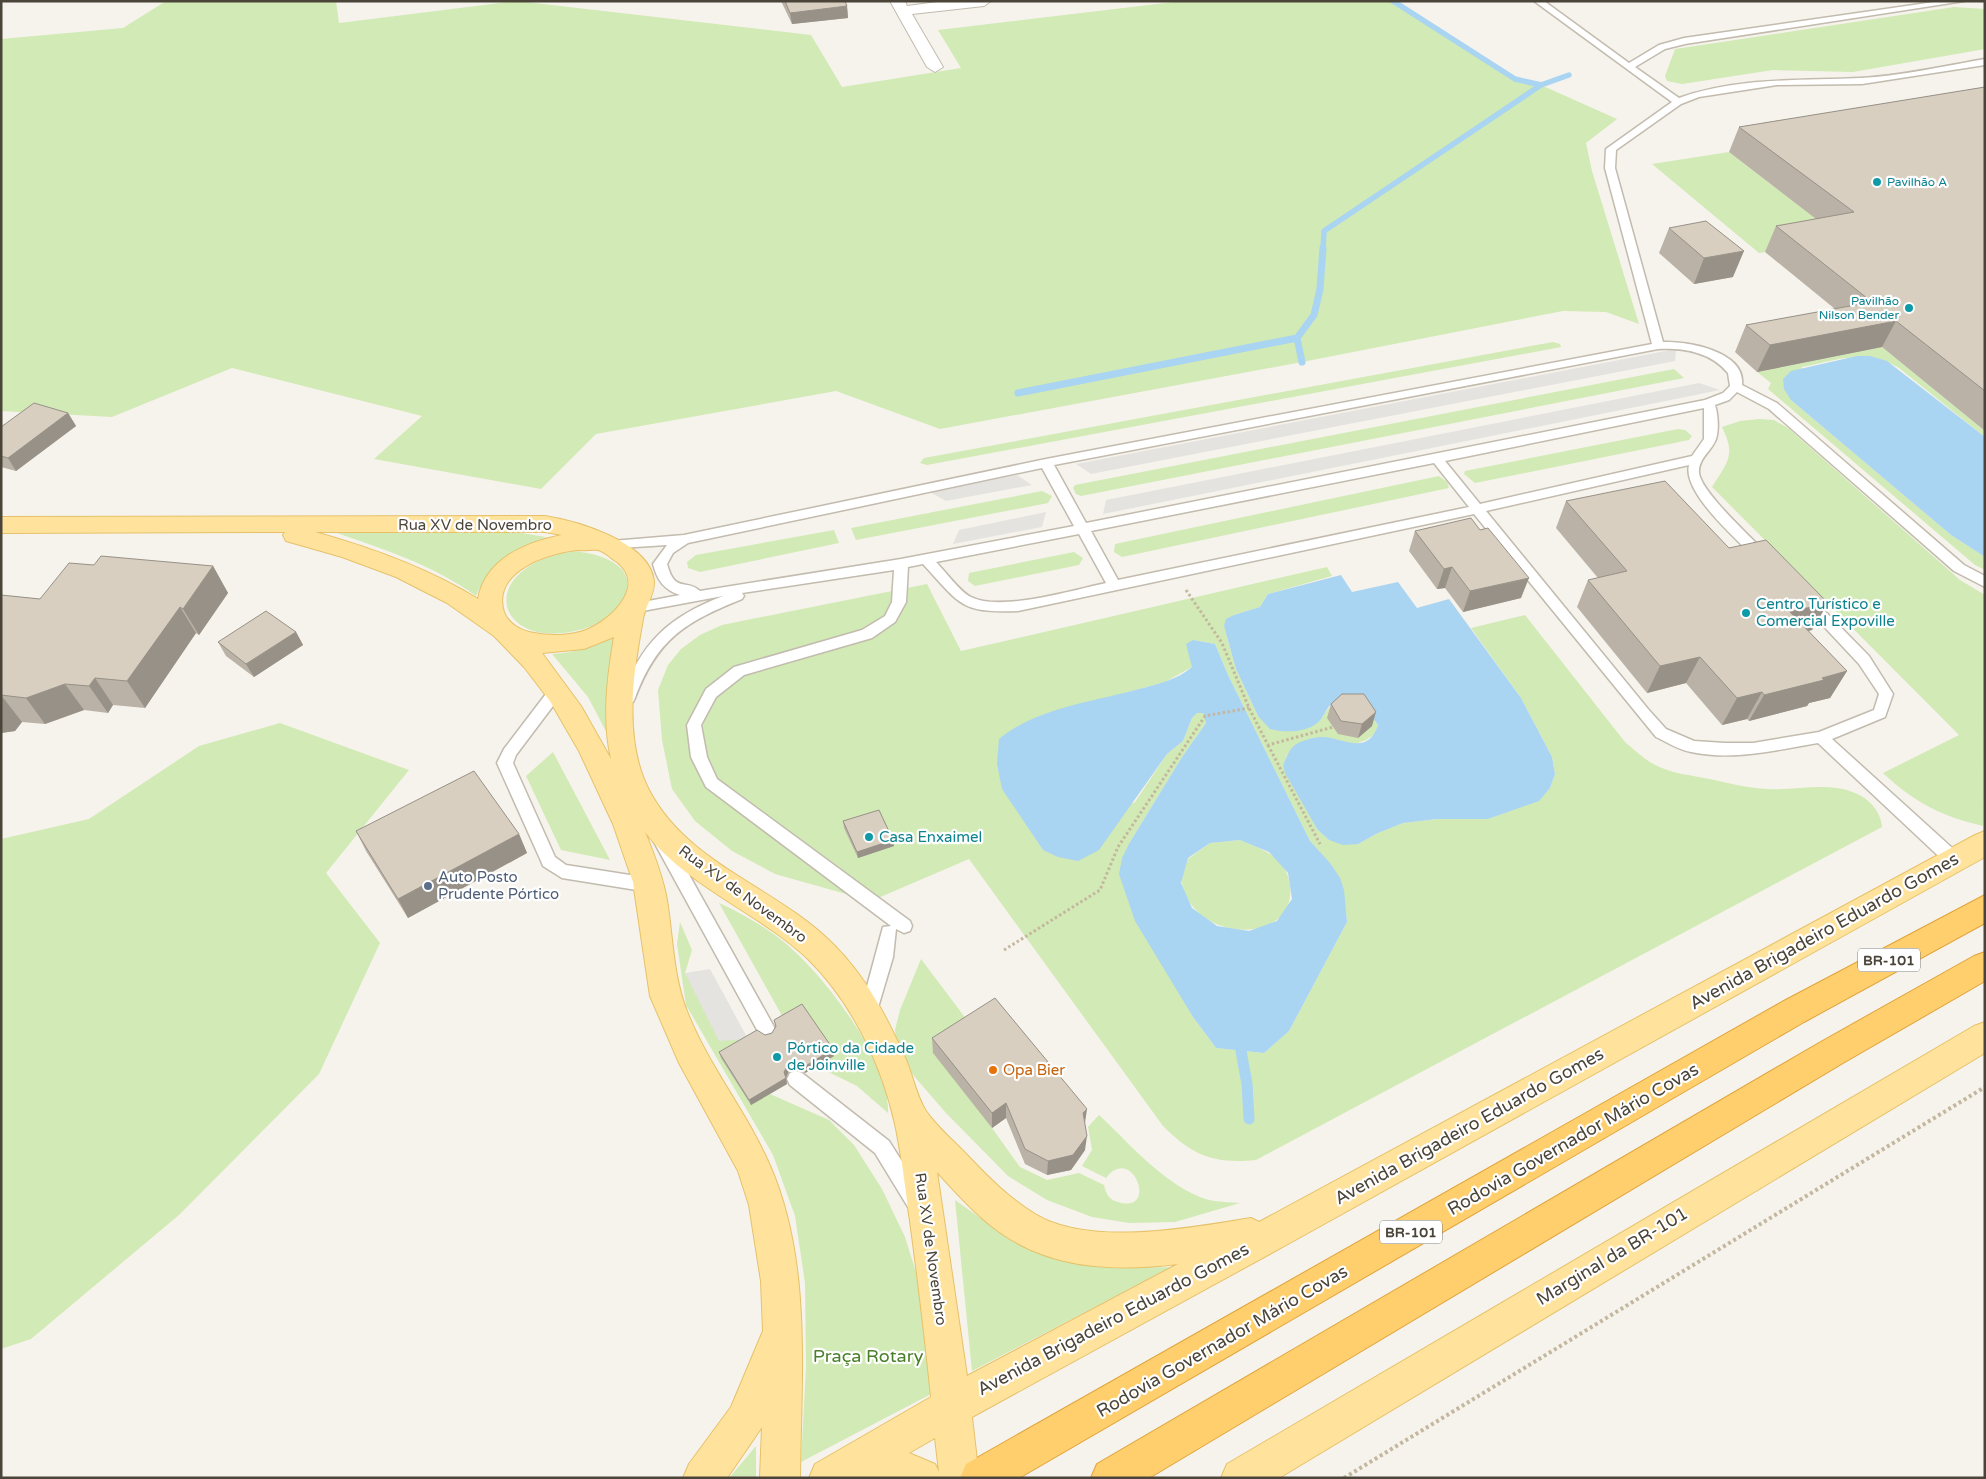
<svg xmlns="http://www.w3.org/2000/svg" width="1986" height="1479" viewBox="0 0 1986 1479" font-family="'Varela Round',sans-serif">
<style>
.green{fill:#d2eab5;fill-rule:evenodd}
.parking{fill:#e5e3e0}
.water{fill:#a9d4f2;fill-rule:evenodd}
.lines{fill:none;stroke-linecap:round;stroke-linejoin:round}
.stream-far2{stroke:#a9d4f2;stroke-width:5.5}
.stream-far1{stroke:#a9d4f2;stroke-width:7}
.stream{stroke:#a9d4f2;stroke-width:11}
.service-casing{stroke:#c2bbae;stroke-width:3}
.minor-casing{stroke:#c2bbae;stroke-width:2}
.primary-casing{stroke:#e6c16a;stroke-width:2}
.motorway-casing{stroke:#e0a43c;stroke-width:2}
.path-far1{stroke:#c4b79f;stroke-width:3;stroke-dasharray:2.5 2.5;stroke-linecap:butt}
.path{stroke:#c4b79f;stroke-width:4;stroke-dasharray:3 3;stroke-linecap:butt}
.service{fill:#fff;fill-rule:evenodd}
.minor{fill:#fff;fill-rule:evenodd}
.primary{fill:#ffe39c;fill-rule:evenodd}
.motorway{fill:#ffcf6e;fill-rule:evenodd}
.wall{fill:#bab2a6}
.shaded-wall{fill:#979187}
.building{fill:#d8cfc1;stroke:#979187}
.culture-dot{fill:#0f9aa8;stroke:#fff;stroke-width:2}
.service-dot{fill:#5c6f8a;stroke:#fff;stroke-width:2}
.food-dot{fill:#e8710a;stroke:#fff;stroke-width:2}
.labels{text-anchor:middle;dominant-baseline:central;stroke-width:4.5;stroke-linejoin:round;paint-order:stroke}
.far-culture-label{font-size:12px;fill:#0d838f;stroke:#fff;text-anchor:start}
.shield{fill:#fff;stroke:#817c74;stroke-width:1}
.shield-label{font-size:14px;font-weight:bold;fill:#4b4439}
.street-label{font-size:15px;fill:#4b4439;stroke:#fff}
.culture-label{font-size:15px;fill:#0d838f;stroke:#fff;text-anchor:start}
.service-label{font-size:15px;fill:#4e5e75;stroke:#fff;text-anchor:start}
.food-label{font-size:15px;fill:#c56008;stroke:#fff;text-anchor:start}
.near-street-label{font-size:18px;fill:#4b4439;stroke:#fff}
.near-park-label{font-size:18px;fill:#4a7f2a;stroke:#fff}
</style>
<rect width="100%" height="100%" fill="#f6f3ec"/>
<path class="green" d="M166,1h170l3,22 178,-22 294,34 31,52 119,-19 -23,-38 244,-29h211l122,78 26,6 76,34 -31,24 6,28 47,153 -33,-12 -43,-1 -261,51 -362,67 -104,-38 -240,43 -55,55 -167,-30 48,-43 -190,-48 -120,49 -111,-6v-372l122,-11z
M1954,7l31,2v40l-132,23 -80,-2 -91,14 -15,-3 -2,-5 10,-27z
M1729,152l112,86 -82,15 -107,-89z
M1553,342l7,2 1,3 -634,118 -7,-2 4,-5z
M1882,347l103,84v6l-86,-69c-32,-20 -62,-8 -97,-1l-11,33 160,135 34,22v13l-10,-5 -207,-176 3,-6 -14,-11z
M1674,369l10,9 -603,118 -5,-2 -3,-6 2,-3z
M1759,419l15,1 14,8 172,152 25,15 -2,231c-42,-10 -68,-23 -100,-53l76,-38 -247,-248c16,-26 24,-31 10,-60l18,-6z
M1678,429l7,1 7,6 -3,4 -214,43 -11,-9 1,-3z
M1439,476l8,6 2,6 -327,69 -8,-5 1,-8z
M1042,491l10,5 -4,7 -192,37 -5,-12z
M834,530l5,13 -139,29 -12,-4 -1,-6 9,-7z
M337,533h184l25,4c-32,13 -56,27 -70,59 -43,-31 -90,-46 -139,-63z
M572,551c29,2 73,16 48,53 -8,13 -24,21 -37,25 -87,25 -112,-60 -11,-78z
M1074,552l9,6 -4,7 -104,21 -7,-5 1,-8z
M1327,567l5,9 -64,18 -8,13 -26,8 -10,11 12,43 22,47 65,1c8,-19 23,-14 40,-13l15,21 -3,9 -9,6 -11,4 -23,-5 -45,16 -4,10 34,64 12,11 29,4 20,-11 25,-10 34,-4h51l51,-19 11,-12 5,-14 -3,-17 -31,-59 -50,-70 54,-13 100,127c12,10 23,21 37,26 14,6 28,7 42,10 21,4 42,10 64,11 29,2 59,-8 87,4 15,6 26,19 27,34l-626,333c-42,4 -63,-4 -93,-34l-194,-267 -98,42 -96,-27 -43,-23 -37,-30 -23,-32 -10,-49 -4,-50 10,-25 13,-16 19,-14 22,-10 205,-41 34,67zM1193,640l22,4 13,31 82,166c24,26 35,46 37,81l-58,109 -25,22 -48,-5 -23,-31 -16,-30 -47,-145 52,-85 24,-34 -3,-11 -6,1 -5,5 -9,23 -16,13 -32,48 -92,48 -16,-25 10,-108 128,-35 27,-15 -1,-10z
M618,631c-10,42 -15,65 -8,108l-22,-42 -36,-43c26,-1 45,-9 66,-23z
M280,723l129,47 -83,103 54,70 -61,131 -140,141 -148,124 -30,10v-510l88,-20 110,-73z
M553,752l57,108 -49,-10 -35,-74z
M1240,840c24,10 47,17 50,46 7,59 -95,58 -108,-2 -2,-7 4,-18 6,-25l22,-16z
M719,903c22,10 45,23 65,39 39,32 107,119 104,171l-31,-27 -41,-20 18,-11 -49,-34z
M680,922l12,28 -7,23 63,66 22,55 59,26 25,25 28,44 23,48 14,45 16,110 -134,70 5,-95 -1,-84 -10,-67 -22,-61 -87,-150 -9,-61z
M921,959l52,69 19,100 28,39 27,13 32,-7 25,12c2,9 5,15 14,17 41,13 15,-59 -12,-24l-24,-12 10,-16 -4,-23 11,-12c31,29 68,73 110,85 10,2 21,2 31,3l-65,19 -46,1 -37,-6 -45,-17 -39,-24 -62,-63 -33,-38 -16,-26 -2,-19 5,-20z
M955,1200l34,24 111,42 35,2 37,-1 -200,104z
M756,1446v32h-27z"/>
<path class="parking" d="M1676,349l-1,12 -584,113 -15,-10z
M1699,383l21,7 -617,124 3,-14z
M1017,475l15,10 -86,16 -16,-9z
M1046,512l-4,15 -89,17 6,-14z
M710,969l38,70 -29,2 -34,-68z"/>
<path class="water" d="M1857,356h13l17,5 98,76v120l-34,-22 -160,-135 -7,-11 -1,-10 8,-8z
M1341,575l11,17 46,-10 19,26 32,-9 72,99 31,59 3,17 -5,14 -11,13 -51,18h-51l-34,4 -25,10 -20,11 -15,1 -14,-5 -12,-11 -32,-56 -2,-8c3,-6 6,-16 12,-20 5,-4 19,-8 26,-8 20,-1 46,21 57,-12l-15,-21c-7,0 -20,-4 -27,-2 -9,3 -10,11 -15,17 -11,14 -35,14 -51,10l-12,-13 -22,-47 -12,-43 2,-7 8,-4 26,-8 8,-13z
M1193,640l22,4 13,31 82,166 20,22 10,15 4,12 3,32 -58,109 -25,22 -48,-5 -23,-31 -58,-96 -16,-47 3,-16 8,-16 52,-85 24,-34 -3,-10h-6l-5,5 -9,23 -16,13 -68,96 -21,11 -20,-4 -15,-7 -41,-61 -5,-25 2,-25c37,-31 94,-37 140,-50 19,-5 38,-9 53,-22l-6,-23zM1240,840l29,12 19,21 4,26 -15,22 -28,10 -32,-5 -25,-18 -11,-25 7,-25 22,-15z"/>
<g class="lines">
<path class="stream-far2" d="M1393,1l122,78 26,6
M1323,250l1,-19 217,-146 28,-10"/>
<path class="stream-far1" d="M1302,362l-5,-24 17,-23 6,-26 3,-41
M1018,393l279,-55"/>
<path class="stream" d="M1241,1051l6,33 2,35"/>
<g class="service-casing">
<path id="service" d="M1534,1h10l85,62 30,-18 25,-7 257,-37h23l-279,43 -20,5 -30,18 44,31c58,-21 121,-17 181,-20 41,-2 84,-12 125,-19v6l-123,19 -85,1 -78,12 -18,7 -65,46 -1,18 48,174c24,-1 83,9 79,43l35,18 187,162 21,11v11l-31,-16 -185,-162 -32,-17 -8,8 -14,5c3,9 4,25 1,34 -4,12 -18,19 -17,34 2,19 54,66 69,82l2,3 -2,3h-10c-19,-20 -76,-68 -69,-96l-203,46 162,198 18,20 28,12 31,2h28l66,-11 55,-22 5,-16 -20,-30 -58,-62 2,-3h10l56,57 24,38 -8,23 -53,22 128,116 2,5 -2,5 -6,2 -6,-2 -130,-122c-41,7 -85,18 -127,9 -12,-2 -24,-10 -35,-15l-182,-223 -456,97c-58,2 -57,-6 -95,-47l-15,3 -2,35 -11,20 -23,16 -128,37 -28,22 -15,28 6,32 10,22 193,142 2,5 -2,5 -6,2 -8,-4 -3,28 -19,64 -6,3 -6,-3 -3,-5 24,-89 8,-1 -185,-139 -15,-30 -4,-32 19,-36 28,-22 128,-37 23,-14 7,-14 2,-32 -152,23 2,3 -2,3c-57,23 -85,40 -107,99l-2,4h-10l-2,-4c20,-55 47,-81 102,-102l-91,17 -5,-2 -2,-3 2,-3 53,-10c-16,-5 -23,-15 -27,-31l14,-19 -62,4 -5,-1 -2,-3 2,-3 84,-7 362,-76 606,-115 -47,-176 1,-19 66,-47zM1658,349c27,-1 52,3 70,24l2,13 -7,7 -18,7 -619,123 -32,-58zM1704,408v31l-12,17 -212,48 -35,-43zM1434,463l35,44 -351,73 -27,-49zM1042,468l32,58 -173,33 -201,32c-14,-13 -25,3 -33,-27l6,-11 15,-10zM1079,534l27,49c-33,7 -105,29 -135,14 -11,-5 -26,-26 -35,-35z
M557,685l5,1 2,4 -2,4 -46,61 -3,8 42,94 11,8 83,13 6,2 2,5 -2,5 -6,2 -87,-14 -19,-12 -2,-5 -44,-98 7,-14 48,-63z
M662,836l6,1 105,188 3,6 -3,6 -6,2 -6,-2 -107,-195 2,-5z
M796,1071l6,2 87,68 33,52 3,7 -3,7 -7,2 -7,-2 -33,-54 -85,-68 -3,-6 3,-6z"/>
</g>
<g class="minor-casing">
<path id="minor" d="M890,1h15l2,5 38,-5h46l-7,5 -72,8 31,53 -8,5 -8,-5z"/>
</g>
<g class="primary-casing">
<path id="primary" d="M545,516c32,5 105,26 109,65 1,13 -9,26 -11,38 -10,54 -20,121 6,171 39,75 128,97 185,155 33,33 54,74 73,117 6,15 10,35 19,49 11,16 29,31 43,46 20,21 41,42 66,57 54,33 156,14 216,4l8,4 716,-387 10,-4v26l-697,387 -316,173 7,61h-170l6,-14 116,-67c-6,-59 -13,-117 -21,-176 -5,-32 -8,-65 -15,-97 -13,-59 -44,-123 -87,-165 -50,-47 -122,-73 -163,-127 9,22 18,45 22,68 6,37 6,76 20,111 21,55 61,102 84,157 41,96 30,208 29,310h-40l2,-51 -35,51h-44l6,-14 42,-57 32,-76 -2,-50 -12,-76 -11,-34 -59,-108 -29,-67 -17,-114 -20,-58 -34,-73 -29,-50 -26,-34 -30,-31 -47,-33 -51,-26 -54,-20 -56,-16 -3,-6 2,-3 -284,1v-16zM315,532h230l17,3c-36,7 -77,24 -84,64 -50,-31 -106,-51 -163,-67zM579,550c6,1 14,-1 19,0 6,1 14,9 19,12 30,24 -6,58 -31,68 -15,6 -36,6 -52,3 -12,-2 -26,-9 -30,-21 -13,-41 46,-60 75,-62zM614,637c-7,41 -12,82 -3,122l-30,-53 -39,-53 42,-4zM937,1172c22,24 45,50 73,67 51,31 111,32 168,25l-211,112zM935,1438l4,34 -4,-8 -26,-11z
M1985,1022v31l-706,425h-58l6,-14 747,-438z"/>
</g>
<g class="motorway-casing">
<path id="motorway" d="M1985,895v28l-181,99 -785,456h-59l6,-14 816,-462z
M1985,952v29l-142,82 -694,415h-58l6,-14 722,-421 155,-87z"/>
</g>
<path class="path-far1" d="M1186,590l36,53 27,65 19,37 65,-18
M1268,745l52,99
M1004,950l96,-60 18,-43 87,-131 44,-8"/>
<path class="path" d="M1344,1478l641,-391"/>
<use href="#service" class="service"/>
<use href="#minor" class="minor"/>
<use href="#primary" class="primary"/>
<use href="#motorway" class="motorway"/>
</g>
<path class="wall" d="M781,1h64l2,5 1,12 -56,6z
M1985,87v344l-103,-84 -125,25 -22,-20 11,-27 89,-16 -70,-57 11,-26 40,-7 -87,-67 10,-25z
M1669,228l64,49 -39,7 -35,-31z
M68,413l8,13 -60,45 -15,-4v-40z
M1566,501l163,47 99,55 -16,27 -4,1 39,40 -17,27 -21,5 -2,3 -58,15 -2,-2 -25,6 -36,-42 -39,10 -70,-86 11,-27 10,-2 -42,-50z
M1415,531l106,67 -58,14 -18,-24 -8,1 -28,-38z
M94,565l119,1 15,27 -29,42 -3,-2 -51,75 -32,-3 -5,8 -24,-3 -39,14 -23,-2 -7,9 -14,2v-138l39,4z
M296,632l7,13 -49,32 -28,-21 -8,-14z
M1331,704l41,22 -14,12 -20,-4 -11,-16z
M843,821l51,25 -36,12 -14,-30z
M356,831l163,3 8,19 -119,65 -42,-67z
M774,1020l60,36 -29,17 -8,-4 -8,2 -3,6 1,7 -36,21 -30,-47 -2,-6 53,-19 4,-6z
M932,1038l153,86v26l-14,20 -24,5 -22,-11 -19,-46 -14,10 -59,-75z"/>
<path class="shaded-wall" d="M847,6l1,12 -56,6 -2,-11z
M1744,251l-11,26 -39,7 10,-26z
M1896,321l-14,26 -125,25 13,-27z
M68,413l8,13 -60,45 -8,-13z
M213,566l15,27 -29,42 -16,-26z
M1452,567l-7,21 -8,1 7,-20z
M1529,578l-8,20 -58,14 7,-21z
M1828,603l-16,27 -37,9 15,-27z
M180,607l16,26 -51,75 -18,-27z
M296,632l7,13 -49,32 -8,-13z
M1700,657l-14,26 -39,10 13,-27z
M1847,671l-17,27 -21,5 -2,3 -58,15 15,-26z
M95,678l18,27 -5,8 -19,-27z
M65,684l19,26 -39,14 -19,-26z
M1762,692l-15,27 -25,6 15,-27z
M1,695l21,27 -7,9 -14,2z
M1376,712l-4,14 -14,12 4,-14z
M519,834l8,19 -119,65 -10,-19z
M893,840l1,6 -36,12 -1,-6z
M833,1049l1,7 -29,17 -1,-6z
M795,1063l2,6 -8,2 -3,7 1,6 -36,21 -2,-5 35,-28 4,-7z
M1006,1103v15l-14,10v-15z
M1087,1109l-2,14 -2,-10z
M1087,1136l-2,14 -14,20 -24,5 1,-14z"/>
<path class="building" d="M785,1h60l2,5 -57,7z
M1985,87v304l-89,-70 -126,24 -24,-20 126,-23 -96,-76 78,-14 -115,-85z
M1706,221l38,30 -40,7 -35,-30z
M34,403l34,10 -60,45 -7,-2v-29z
M1665,481l64,67 37,-8 62,63 -38,9 57,59 -25,7 2,2 -60,15 -2,-3 -25,6 -37,-41 -40,9 -72,-86 39,-9 -61,-70z
M1471,518l9,12 8,-2 41,50 -59,13 -18,-24 -8,2 -29,-38z
M101,556l112,10 -30,43 -3,-2 -53,74 -32,-3 -6,8 -24,-2 -39,14 -25,-3v-100l39,4 29,-36 25,2z
M266,611l30,21 -50,32 -28,-22z
M1342,694h22l12,18 -14,12 -21,-3 -10,-17z
M474,771l45,63 -121,65 -42,-68z
M879,810l14,30 -36,12 -14,-31z
M995,998l92,111 -4,4 4,23 -14,19 -25,6 -23,-12 -19,-46 -14,10 -60,-75z
M802,1004l31,45 -29,18 -9,-4 -7,2 -4,7 2,6 -37,22 -30,-48 38,-22 8,5 7,-2 4,-7 -2,-6z"/>
<g class="culture-dot">
<circle cx="1877" cy="182" r="5"/>
<circle cx="1909" cy="308" r="5"/>
<circle cx="1746" cy="613" r="5"/>
<circle cx="869" cy="837" r="5"/>
<circle cx="777" cy="1057" r="5"/>
</g>
<circle class="service-dot" cx="428" cy="886" r="5"/>
<circle class="food-dot" cx="993" cy="1070" r="5"/>
<g class="labels">
<g class="far-culture-label">
<text x="1887" y="182">Pavilhão A</text>
<text x="1899" y="301" text-anchor="end">Pavilhão<tspan x="1899" dy="14">Nilson Bender</tspan></text>
</g>
<g class="shield">
<rect x="1858" y="948.5" width="62" height="23" rx="4"/>
<rect x="1380" y="1220.5" width="62" height="23" rx="4"/>
</g>
<g class="shield-label">
<text x="1889" y="960">BR-101</text>
<text x="1411" y="1232">BR-101</text>
</g>
<g class="street-label">
<text x="475" y="525">Rua XV de Novembro</text>
<text transform="translate(743 894) rotate(36)">Rua XV de Novembro</text>
<text transform="translate(931 1249) rotate(82)">Rua XV de Novembro</text>
</g>
<g class="culture-label">
<text x="1756" y="604">Centro Turístico e<tspan x="1756" dy="17">Comercial Expoville</tspan></text>
<text x="879" y="837">Casa Enxaimel</text>
<text x="787" y="1048">Pórtico da Cidade<tspan x="787" dy="17">de Joinville</tspan></text>
</g>
<g class="service-label">
<text x="438" y="877">Auto Posto<tspan x="438" dy="17">Prudente Pórtico</tspan></text>
</g>
<g class="food-label">
<text x="1003" y="1070">Opa Bier</text>
</g>
<g class="near-street-label">
<text transform="translate(1824 931) rotate(-29)">Avenida Brigadeiro Eduardo Gomes</text>
<text transform="translate(1469 1126) rotate(-29)">Avenida Brigadeiro Eduardo Gomes</text>
<text transform="translate(1573 1139) rotate(-30)">Rodovia Governador Mário Covas</text>
<text transform="translate(1612 1256) rotate(-31)">Marginal da BR-101</text>
<text transform="translate(1113 1319) rotate(-28)">Avenida Brigadeiro Eduardo Gomes</text>
<text transform="translate(1222 1341) rotate(-30)">Rodovia Governador Mário Covas</text>
</g>
<g class="near-park-label">
<text x="868" y="1356">Praça Rotary</text>
</g>
</g>
<rect width="1986" height="1479" fill="none" stroke="#4b4439" stroke-width="5"/>
</svg>
